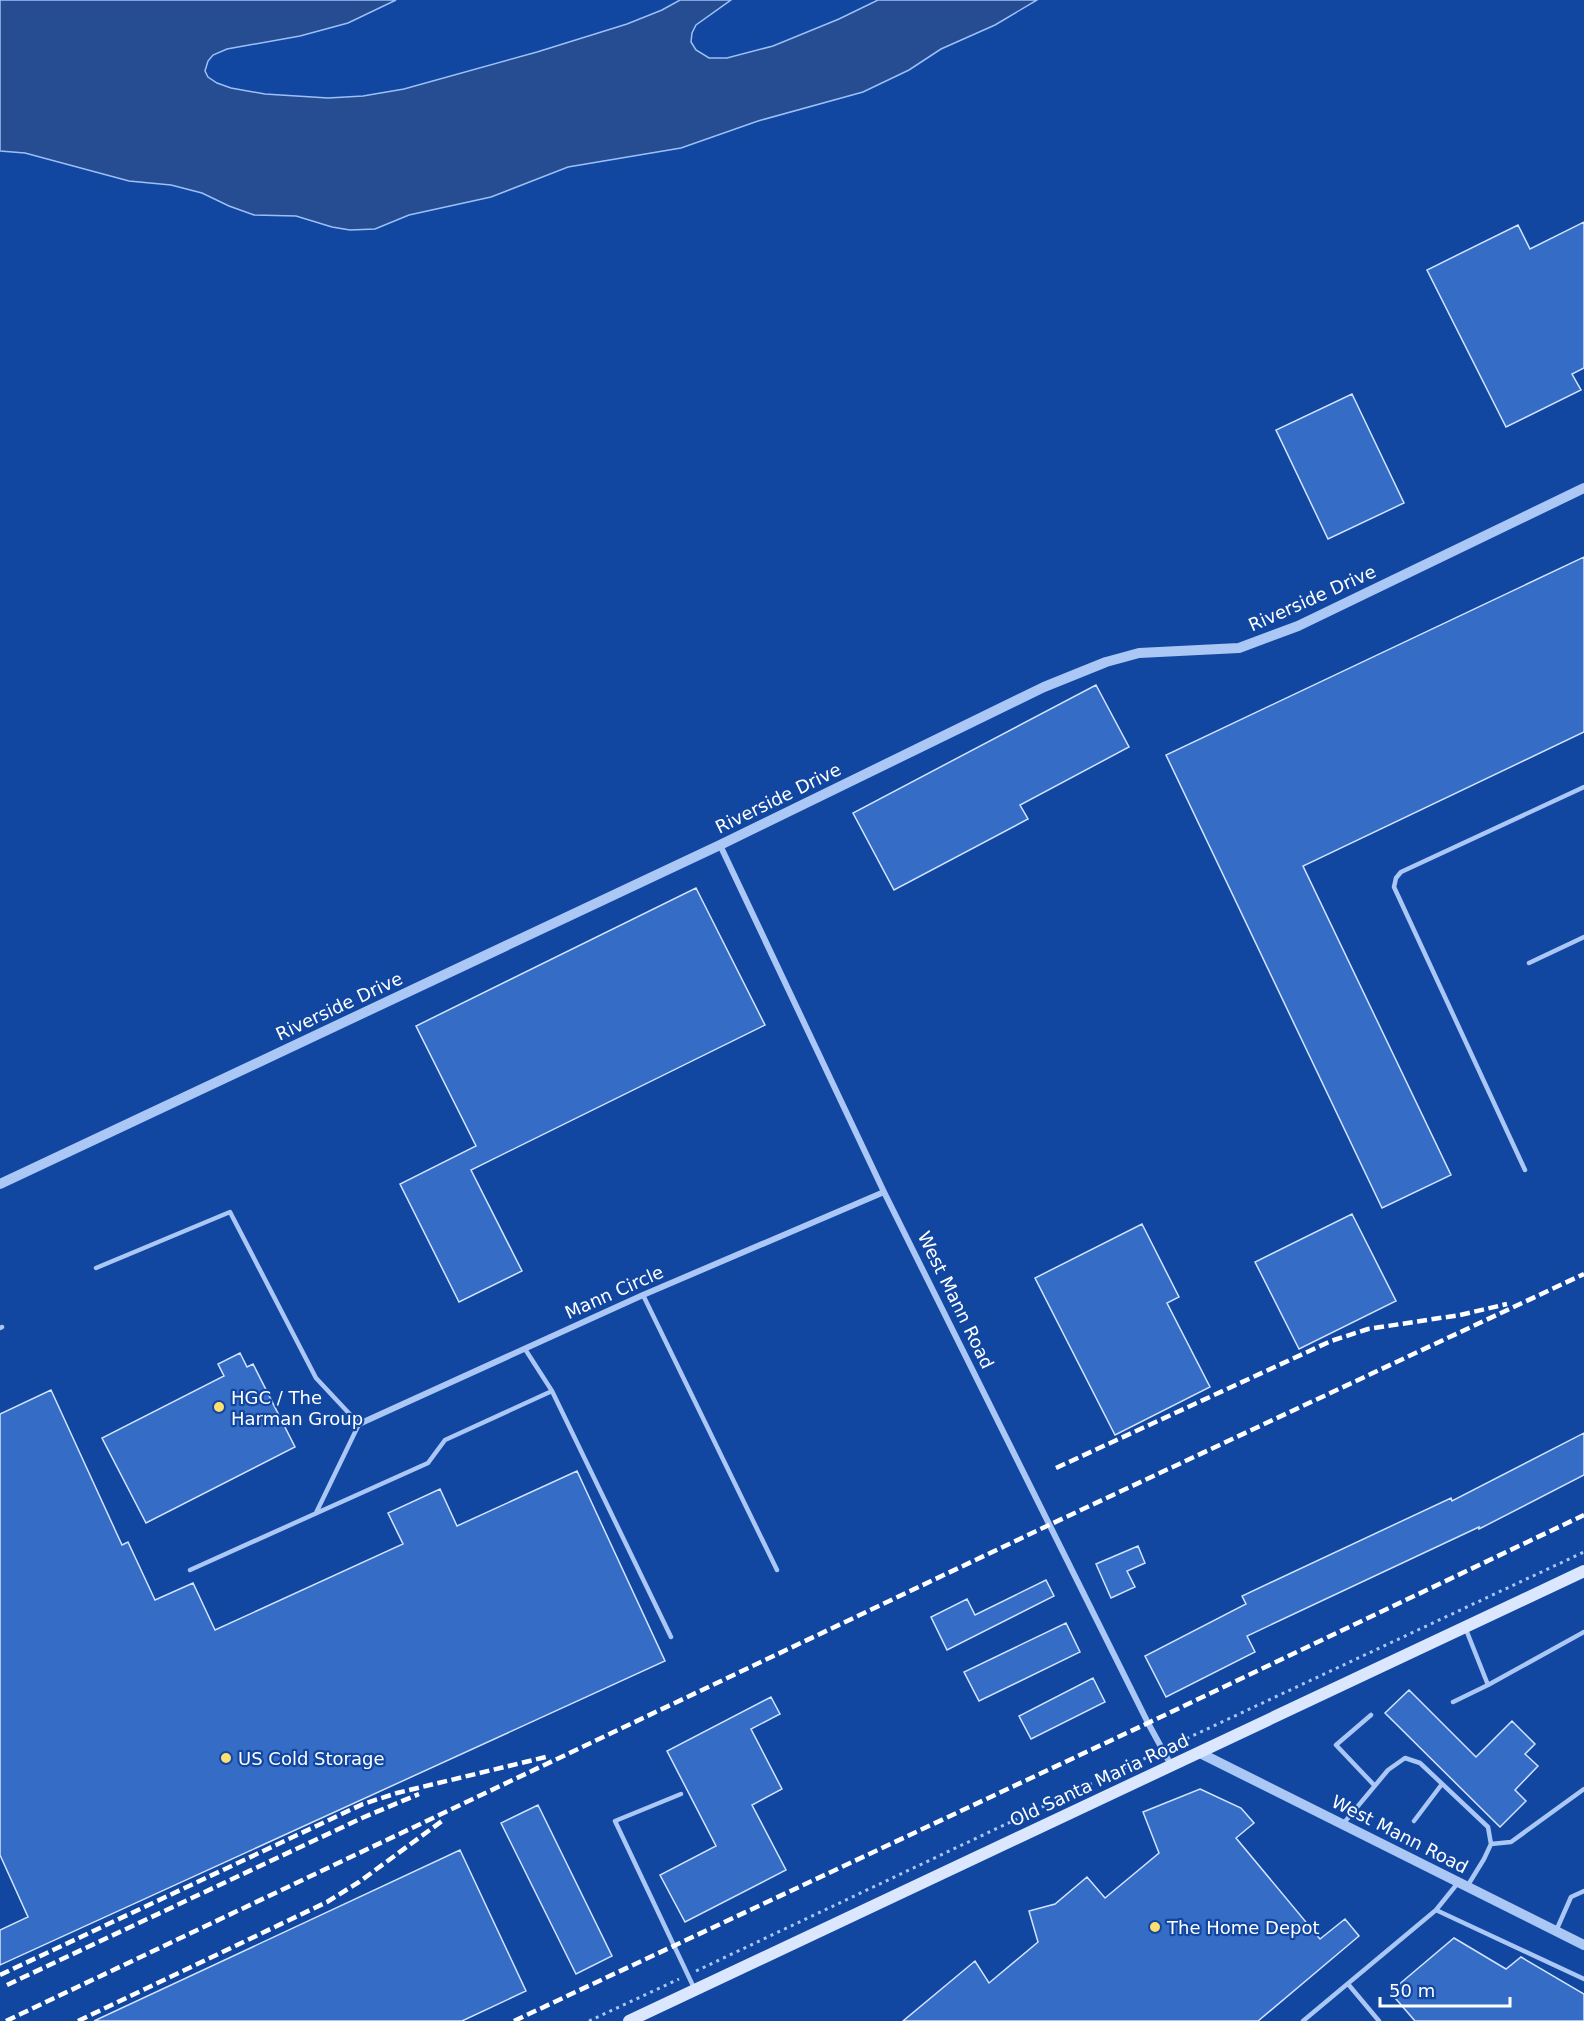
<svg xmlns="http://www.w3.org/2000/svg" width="1584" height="2021" viewBox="0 0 1584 2021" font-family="'DejaVu Sans',sans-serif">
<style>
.water{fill:#264c91;stroke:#9cc0f8;stroke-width:1.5}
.building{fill:#356cc6;stroke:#d3e4fe;stroke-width:1.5}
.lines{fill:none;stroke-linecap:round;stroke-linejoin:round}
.path{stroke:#aac7f5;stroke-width:3;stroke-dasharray:3 4.5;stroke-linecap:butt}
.service{stroke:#aac7f5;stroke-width:4.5}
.minor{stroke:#aac7f5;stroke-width:6}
.tertiary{stroke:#aac7f5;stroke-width:10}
.secondary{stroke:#dbe7fe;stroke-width:12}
.rail{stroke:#fff;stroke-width:4.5;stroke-dasharray:10 4.5;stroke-linecap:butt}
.poi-dot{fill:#ffdf6e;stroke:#1146a1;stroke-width:2}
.labels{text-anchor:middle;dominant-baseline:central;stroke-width:4.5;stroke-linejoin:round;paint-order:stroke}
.street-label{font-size:18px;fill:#fff;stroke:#1146a1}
.poi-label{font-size:18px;fill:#fff;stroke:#1146a1;text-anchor:start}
</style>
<rect width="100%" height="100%" fill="#1146a1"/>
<path class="water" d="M0,0h396l-48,23 -48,13 -73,13 -14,6 -5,6 -3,10 3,6 9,6 14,5 34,6 63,4 35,-2 41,-7 133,-37 90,-28 35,-14 18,-10h51l-35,25 -4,8 -1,9 5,8 13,8h18l46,-12 66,-27 39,-19h159l-42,25 -54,24 -32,21 -46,22 -105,29 -77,27 -113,19 -77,30 -82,18 -34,14 -25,1 -18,-3 -36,-11 -42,-1 -25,-9 -27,-13 -31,-8 -42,-4 -104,-28 -25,-2z"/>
<path class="building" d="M1584,222v146l-12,6 9,16 -75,37 -79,-157 91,-45 12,24z
M1352,394l52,109 -76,36 -52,-109z
M1584,557v175l-281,134 148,309 -69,33 -216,-453z
M1096,685l33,62 -109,58 8,14 -134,71 -41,-77z
M696,888l69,137 -294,145 51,101 -63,31 -59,-118 76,-38 -60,-120z
M1352,1214l44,87 -97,48 -44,-87z
M1142,1224l37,73 -12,6 43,84 -95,48 -80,-157z
M240,1353l7,14 6,-3 42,83 -149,76 -44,-85 122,-62 -6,-12z
M51,1390l71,155 6,-3 27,58 38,-17 22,47 188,-86 -15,-31 52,-24 17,37 120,-55 88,190 -665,304v-35l28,-13 -28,-62v-441z
M1584,1433v42l-105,54v-2l-232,109 8,16 -89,45 -21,-41 101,-52 -4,-8 209,-98 1,3z
M1138,1546l7,17 -18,8 8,16 -24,11 -15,-34z
M1046,1580l8,16 -107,54 -16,-33 36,-18 8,16z
M1066,1623l14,29 -101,49 -15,-29z
M1093,1678l12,24 -74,37 -12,-23z
M1409,1690l67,67 36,-36 23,23 -10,10 13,12 -23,24 11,11 -26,26 -115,-114z
M771,1697l9,17 -29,15 31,60 -30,16 34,65 -101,52 -25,-47 56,-29 -49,-95z
M1200,1789l41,19 13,15 -18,15 84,101 25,-20 14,17 -101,85h-355l72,-60 14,22 49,-41 -9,-31 26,-7 32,-27 18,21 54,-45 -16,-41z
M538,1805l74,151 -36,18 -75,-151z
M460,1850l66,141 -64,30h-368z
M1454,1938l52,31 15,-12 63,37v27h-169l-25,-29z"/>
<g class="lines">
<path class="path" d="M1173,1745l411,-193
M696,1971l458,-217
M589,2021l90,-42"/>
<path class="service" d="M1529,963l55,-26
M1525,1170l-131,-283 2,-9 5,-6 183,-85
M96,1268l134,-56 86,166 43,46 -43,89
M643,1295l134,275
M0,1328l2,-1
M525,1349l27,42 119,246
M190,1570l238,-107 17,-23 107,-49
M1465,1627l23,58 96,-53
M1453,1702l35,-17
M1371,1715l-35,30 38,40
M681,1794l-66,27 80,169
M1414,1821l28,-37
M1343,1824l45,-54 17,-12 15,5 68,64 3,17 -7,15 -16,26
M1491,1844l20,-2 73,-53
M1436,1910l148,69
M1556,1931l15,-34 13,-6
M1348,1984l31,37
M1303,2021l133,-111 21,-26"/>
<path class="minor" d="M720,845l164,347 264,531 23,42
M359,1424l284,-129 241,-103"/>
<path class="tertiary" d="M0,1184l720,-339 324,-158 62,-25 33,-9 100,-5 59,-22 286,-138
M1200,1753l384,192"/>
<path class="secondary" d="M629,2021l955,-450"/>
<path class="rail" d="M1056,1468l275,-127 37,-12 92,-14 47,-11
M0,1975l363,-171 34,-11 153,-37
M7,1985l355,-167 57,-24
M6,2021l1043,-496 535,-251
M78,2021l249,-119 32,-20 83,-61
M514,2021l634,-298 436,-208"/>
</g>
<g class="poi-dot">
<circle cx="219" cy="1407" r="6"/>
<circle cx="226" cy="1758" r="6"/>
<circle cx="1155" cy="1927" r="6"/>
</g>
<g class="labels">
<g class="street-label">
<text transform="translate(1312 598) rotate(-24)">Riverside Drive</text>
<text transform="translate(778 798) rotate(-26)">Riverside Drive</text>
<text transform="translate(339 1006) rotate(-25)">Riverside Drive</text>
<text transform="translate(614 1292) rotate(-24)">Mann Circle</text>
<text transform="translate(956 1300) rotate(64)">West Mann Road</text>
<text transform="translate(1099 1780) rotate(-25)">Old Santa Maria Road</text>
<text transform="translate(1400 1834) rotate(27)">West Mann Road</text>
</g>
<g class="poi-label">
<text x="231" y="1397">HGC / The<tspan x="231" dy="21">Harman Group</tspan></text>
<text x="238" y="1758">US Cold Storage</text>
<text x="1167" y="1927">The Home Depot</text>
</g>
</g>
<path d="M1380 1997v9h130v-9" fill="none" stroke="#ffffff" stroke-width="3"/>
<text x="1389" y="1997" font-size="18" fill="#ffffff" stroke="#1146a1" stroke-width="4.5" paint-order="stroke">50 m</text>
</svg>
